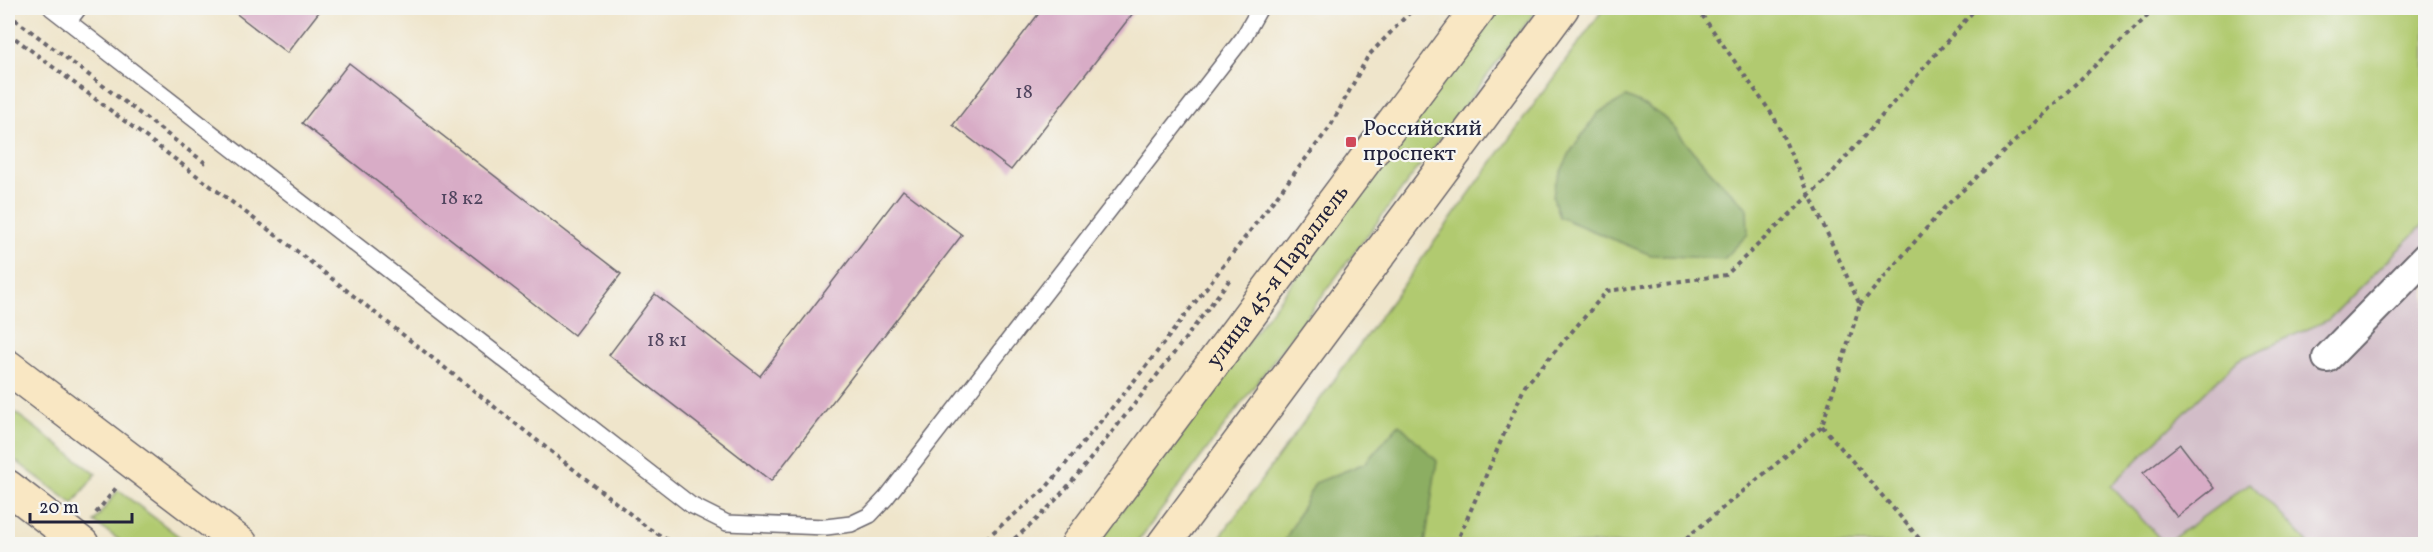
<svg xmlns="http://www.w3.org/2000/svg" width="2433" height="552" viewBox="0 0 2433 552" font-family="Vollkorn,serif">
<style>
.industrial{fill:#d2bdc8}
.green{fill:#b1ca70;stroke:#6a7656;stroke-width:1.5}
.forest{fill:#8cae62;stroke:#57684e;stroke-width:1.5}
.building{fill:#d8acc6}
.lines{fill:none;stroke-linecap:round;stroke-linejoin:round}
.lane-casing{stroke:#6a666d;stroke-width:18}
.street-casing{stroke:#6a666d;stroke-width:32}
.secondary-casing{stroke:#6a666d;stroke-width:36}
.path{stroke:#6a666d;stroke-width:4;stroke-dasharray:4.5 4.5;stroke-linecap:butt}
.lane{stroke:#fff;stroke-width:15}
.street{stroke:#fff;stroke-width:28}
.secondary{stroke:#f9e7c3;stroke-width:33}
.poi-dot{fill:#d1495b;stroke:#f6f6f2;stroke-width:2}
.labels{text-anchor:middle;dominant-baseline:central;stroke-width:4.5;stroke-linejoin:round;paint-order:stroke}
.number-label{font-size:20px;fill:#50445e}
.poi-label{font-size:22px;fill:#22223b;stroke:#f6f6f2;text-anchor:start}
.street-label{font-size:22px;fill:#22223b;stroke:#f6f6f2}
</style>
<rect width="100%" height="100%" fill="#f6f6f2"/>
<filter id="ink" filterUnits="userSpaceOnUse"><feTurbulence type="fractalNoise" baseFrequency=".0167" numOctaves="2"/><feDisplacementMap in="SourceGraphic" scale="12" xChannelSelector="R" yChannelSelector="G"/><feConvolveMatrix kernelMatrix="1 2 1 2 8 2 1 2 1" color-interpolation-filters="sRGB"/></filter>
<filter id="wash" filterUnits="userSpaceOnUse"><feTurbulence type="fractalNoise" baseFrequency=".008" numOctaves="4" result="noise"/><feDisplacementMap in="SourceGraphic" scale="24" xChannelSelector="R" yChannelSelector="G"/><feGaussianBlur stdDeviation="1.35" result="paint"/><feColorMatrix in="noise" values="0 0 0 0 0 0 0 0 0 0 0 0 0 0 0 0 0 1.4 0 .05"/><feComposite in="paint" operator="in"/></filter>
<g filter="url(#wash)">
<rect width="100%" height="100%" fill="#efe5cb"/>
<path class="industrial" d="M2425,223v321h-116l-59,-61 -85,61 -54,-58 127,-126 90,-40z"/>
<path class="green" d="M1498,8h40l-402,536h-40z
M1604,8h821v215l-97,97 -90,40 -127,126 54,58 85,-61 59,61h-1094z
M8,407l88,67 -23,30 -65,-49z
M118,490l71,54h-64l-31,-22z"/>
<path class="forest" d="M1626,97c48,19 47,33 79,68 13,15 28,29 42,43l1,26 -24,25 -73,-4 -92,-38 -6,-20 2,-13 16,-33 27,-38z
M1399,424l38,37 -12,83h-142l32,-61 50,-20z"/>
<g id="blocks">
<path class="building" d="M229,8h93l-35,45z
M1043,8h94l-126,162 -58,-45z
M349,63l272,211 -47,61 -272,-212z
M903,190l59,45 -191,246 -162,-126 46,-61 105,82z
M2180,444l34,44 -37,29 -34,-44z"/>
</g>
</g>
<g filter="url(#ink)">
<use href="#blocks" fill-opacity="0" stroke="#6a666d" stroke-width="1.5"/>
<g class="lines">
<g class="lane-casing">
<path id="lane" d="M51,8l640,497 36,18 99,4 25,-3 19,-9 16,-17 357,-460 17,-30
M69,21l10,-13"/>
</g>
<g class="street-casing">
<path id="street" d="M2327,358l99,-101"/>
</g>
<g class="secondary-casing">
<g id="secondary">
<path d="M8,367l233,177"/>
<path d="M8,487l74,57"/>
<path id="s1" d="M1078,544l401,-536"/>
<path d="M1164,544l398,-536"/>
</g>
</g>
<path class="path" d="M8,14l200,151
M8,33l290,219 350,276 26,16
M1860,305l84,-97 212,-200
M1822,426l102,118
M96,513l20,-25
M979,544l66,-55 98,-119 187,-243 38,-71 46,-48
M1007,544c39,-28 67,-65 97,-102 43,-53 85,-108 126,-163
M1456,544l69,-158 82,-95 119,-16 99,-94 151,-173
M1679,544l143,-118 38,-121 -86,-188 -77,-109"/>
<use href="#lane" class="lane"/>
<use href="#street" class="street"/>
<use href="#secondary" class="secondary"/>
</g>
</g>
<rect class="poi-dot" x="1345" y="136" width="12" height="12" rx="3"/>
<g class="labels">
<g class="number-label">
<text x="1024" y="93">18</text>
<text x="462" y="199">18 к2</text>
<text x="667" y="341">18 к1</text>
</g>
<g class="poi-label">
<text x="1363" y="129">Российский<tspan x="1363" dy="25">проспект</tspan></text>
</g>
<g class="street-label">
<text stroke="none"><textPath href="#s1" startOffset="334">улица 45-я Параллель</textPath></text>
</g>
</g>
<rect width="2433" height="552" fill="none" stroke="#f6f6f2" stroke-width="30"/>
<path d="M30 513v9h102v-9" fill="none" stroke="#22223b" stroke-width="3"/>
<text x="39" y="513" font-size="18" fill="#22223b" stroke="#f6f6f2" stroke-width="4.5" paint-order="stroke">20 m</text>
</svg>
